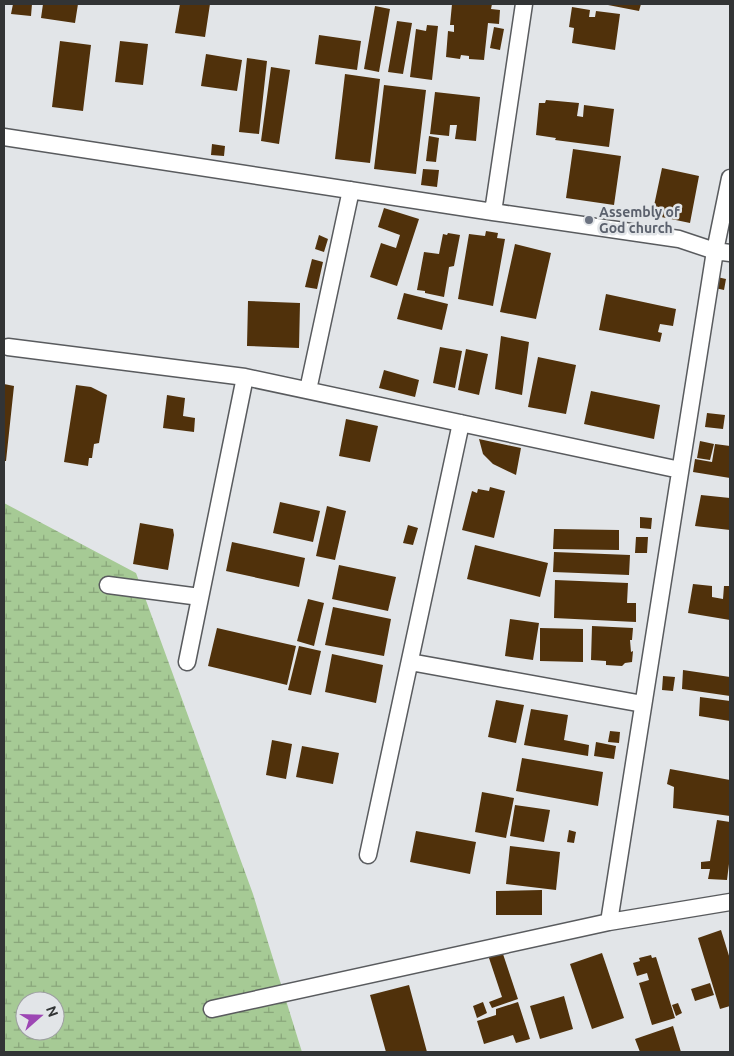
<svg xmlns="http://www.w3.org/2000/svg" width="734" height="1056" viewBox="0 0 734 1056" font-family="Ubuntu,sans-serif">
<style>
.wetland{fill:url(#wetland-marsh);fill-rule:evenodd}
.building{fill:#50310b}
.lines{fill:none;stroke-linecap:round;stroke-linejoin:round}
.street-casing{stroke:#595b5e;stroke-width:19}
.street{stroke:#fff;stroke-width:16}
.worship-dot{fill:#6b7280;stroke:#e2e5e8;stroke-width:2}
.labels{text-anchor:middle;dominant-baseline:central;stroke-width:5;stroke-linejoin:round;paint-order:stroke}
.worship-label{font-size:14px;font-weight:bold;fill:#5b616d;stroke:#e2e5e8;text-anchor:start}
</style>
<defs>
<pattern id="wetland-marsh" width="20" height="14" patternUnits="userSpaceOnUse" patternTransform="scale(1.25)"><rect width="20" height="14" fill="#a6ca95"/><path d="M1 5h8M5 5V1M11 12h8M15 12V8" fill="none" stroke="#88a57a"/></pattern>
</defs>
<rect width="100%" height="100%" fill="#e2e5e8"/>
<path class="wetland" d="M4,503l132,70 117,321 49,158h-298zM25,1001h30v30h-30z"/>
<path class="building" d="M13,4h19l-1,12 -20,-2z
M43,4h35l-3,19 -34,-5z
M180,4h30l-5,33 -30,-4z
M452,4h40l-1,5 9,1 -1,14 -11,-1 -4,37 -15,-1v-3l-8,-1 -1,4 -14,-2 2,-26 6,1v-7h-4z
M608,4h33l-2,7 -31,-6z
M375,6l15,3 -11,63 -15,-3z
M572,7l18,3 -1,7h6l1,-6 24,3 -5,36 -43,-7 2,-15 -5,-1z
M397,21l15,2 -9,51 -15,-2z
M427,25l11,1 -6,54 -22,-3 6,-48 10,2z
M494,27l10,2 -4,21 -10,-2z
M319,35l42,6 -4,29 -42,-6z
M60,41l31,4 -8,66 -31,-4z
M120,41l28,3 -5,41 -28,-3z
M206,54l36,6 -5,31 -36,-5z
M247,58l20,3 -8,73 -20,-2z
M271,67l19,3 -11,74 -18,-3z
M345,74l35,5 -10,84 -35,-4z
M384,85l42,5 -10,84 -42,-5z
M435,92l45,5 -4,44 -21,-2 2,-14h-7l-1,11 -19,-2z
M546,100l33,3 -2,13 6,1 1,-12 30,4 -5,38 -54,-7 1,-2 -20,-3 3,-32h6z
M429,136l10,2 -3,24 -10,-1z
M212,144l13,2 -1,10 -13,-1z
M573,149l48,7 -7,49 -48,-7z
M662,168l37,8 -9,47 -38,-8z
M423,169l16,1 -2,17 -16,-2z
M384,208l35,11 -22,67 -27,-9 11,-34 15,5 4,-13 -22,-8z
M486,231l12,2 -1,5 8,1 -12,67 -35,-7 11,-65 16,2z
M448,233l12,2 -6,31 -5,1 -5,30 -19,-4v-2l-8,-1 7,-38 15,2 4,-20 4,1z
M319,235l9,4 -4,13 -9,-3z
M515,244l36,9 -15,66 -36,-7z
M312,259l11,3 -6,27 -12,-2z
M717,277l9,2 -2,11 -9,-2z
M404,293l44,11 -6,26 -45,-11z
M606,294l70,15 -3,17 -13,-2 -2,8 4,1 -2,9 -61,-12z
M248,301l52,2 -1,45 -52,-2z
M501,336l28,6 -7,53 -27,-6z
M440,347l22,4 -7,37 -22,-5z
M466,349l22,5 -9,41 -21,-5z
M538,357l38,8 -10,49 -38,-7z
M384,370l35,10 -4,17 -36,-9z
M4,384l10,2 -8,75h-2z
M76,385l15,2 16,8 -8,48 -5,1 -2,14h-3l-1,8 -24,-4z
M591,391l69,14 -6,34 -70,-15z
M167,395l18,3 -2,18 12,2 -1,14 -31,-4z
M707,413l18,2 -2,14 -18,-2z
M346,419l32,7 -8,36 -31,-6z
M479,439l42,9 -5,27 -23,-11 -10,-10z
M700,441l14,3 -4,16 -13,-2z
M715,444l15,2v32l-37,-6 2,-13 17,3z
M490,487l15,4 -11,47 -32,-8 10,-39 5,2 1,-4 11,2z
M701,495l29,3v32l-35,-4z
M280,502l40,9 -7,31 -40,-9z
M327,506l19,5 -11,49 -19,-4z
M640,517l12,1 -1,11 -11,-1z
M140,523l33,6 1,6 -6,35 -35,-6z
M408,525l10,3 -5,17 -10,-2z
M554,529l65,1v20l-66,-1z
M636,537h12l-1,16h-12z
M232,542l73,16 -6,29 -73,-16z
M475,545l73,18 -8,34 -73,-18z
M554,552l76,3 -1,20 -76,-3z
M339,565l57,12 -8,34 -56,-12z
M555,580l73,3 -1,20h9v19l-82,-4z
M693,584l19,2v11l11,2 1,-13h6v34l-42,-7z
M308,599l16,4 -10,43 -17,-5z
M333,607l58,12 -7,37 -59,-11z
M510,619l29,4 -6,37 -28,-4z
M592,626l41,2 -1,12h-2l1,12 2,-1 -1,11 -7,1 -3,3 -16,-1v-4l-15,-1z
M217,628l79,18 -9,39 -79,-19z
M540,628l43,1v33l-43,-1z
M299,646l22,5 -10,44 -23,-5z
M332,654l51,11 -7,38 -51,-11z
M683,670l47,7v19l-48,-7z
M663,676l12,1 -2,14 -11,-1z
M700,697l30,4v20l-31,-5z
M496,700l28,5 -8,38 -28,-6z
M531,709l37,6 -4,25 25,5 -1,11 -64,-11z
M610,731l10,1 -1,11 -11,-1z
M272,740l20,4 -6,35 -20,-4z
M596,742l20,4 -2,13 -20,-3z
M302,746l37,7 -6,31 -37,-7z
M522,758l81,14 -5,34 -82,-15z
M670,769l60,11v36l-57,-8 1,-21 -7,-3z
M482,792l32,6 -8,40 -31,-6z
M515,805l35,5 -6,32 -34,-6z
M717,820l13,2v34l-3,24 -19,-1 2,-10h-9v-7l9,-1z
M569,830l7,2 -2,11 -7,-1z
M416,831l60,11 -6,32 -60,-12z
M510,846l50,6 -4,38 -50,-6z
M542,890v25h-46v-24z
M721,930l9,29v47l-10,3 -22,-71z
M502,951l16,48 -26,9 -3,-6 13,-5 -14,-42z
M602,953l22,65 -32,11 -22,-65z
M651,955l1,3 4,-1 19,61 -23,7 -13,-42 10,-3 -2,-7 -10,3 -4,-13 7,-2 -1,-3z
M710,983l4,12 -19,6 -4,-12z
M409,985l18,67h-41l-16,-57z
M564,996l9,33 -33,10 -10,-33z
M483,1002l4,11 -10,5 -4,-12z
M518,1002l12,37 -14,4 -3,-8 -29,9 -7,-23 19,-6v-6z
M678,1003l4,10 -6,3 -4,-11z
M673,1026l8,26h-41l-5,-13z"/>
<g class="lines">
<g class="street-casing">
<path id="street" d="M4,137l489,75 186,27 36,12 15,2
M493,212l31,-208
M8,347l237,30 435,93
M308,390l43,-200
M108,585l92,12
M187,662l58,-285
M410,662l233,42
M368,855l93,-432
M609,922l106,-671 15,-73
M212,1009l397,-87 121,-20"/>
</g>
<use href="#street" class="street"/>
</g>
<circle class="worship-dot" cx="589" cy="220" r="5"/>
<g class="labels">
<g class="worship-label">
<text x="599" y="212">Assembly of<tspan x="599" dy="16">God church</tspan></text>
</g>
</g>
<rect width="734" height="1056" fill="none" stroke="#323435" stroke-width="10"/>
<g transform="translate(40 1016) rotate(70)"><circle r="24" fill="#e2e5e8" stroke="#9c9ea0"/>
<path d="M0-4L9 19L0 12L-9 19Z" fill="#9d47b4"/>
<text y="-8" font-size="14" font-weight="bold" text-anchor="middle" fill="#323435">N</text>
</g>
</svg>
